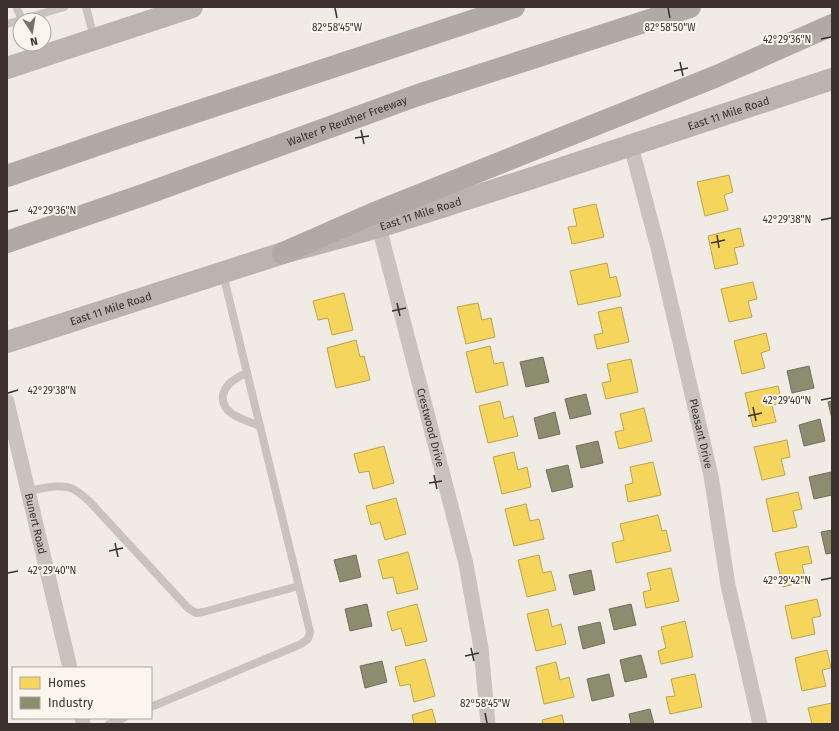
<svg xmlns="http://www.w3.org/2000/svg" width="839" height="731" viewBox="0 0 839 731" font-family="'Fira Sans',sans-serif">
<style>
.homes{fill:#f6d55c;stroke:#bea44d}
.industry{fill:#8c8c6e;stroke:#74705a}
.lines{fill:none;stroke-linecap:round;stroke-linejoin:round}
.service{stroke:#c9c3be;stroke-width:8}
.minor{stroke:#c9c3be;stroke-width:15}
.secondary{stroke:#bab3ae;stroke-width:22}
.motorway{stroke:#afaaa4;stroke-width:22}
.ticks{fill:none;stroke:#3b302b;stroke-width:1.5}
.labels{text-anchor:middle;dominant-baseline:central;stroke-width:4;stroke-linejoin:round;paint-order:stroke}
.street-label{font-size:11px;fill:#3b302b;stroke:#fbf5ee}
.ticks-label{font-size:10px;text-anchor:middle;fill:#3b302b;stroke:#fbf5ee;stroke-width:4;stroke-linejoin:round;paint-order:stroke}
</style>
<rect width="100%" height="100%" fill="#f0ebe5"/>
<path class="homes" d="M729,175l4,17 -9,3 4,15 -23,6 -8,-34z
M596,204l8,33 -32,7 -4,-17 9,-1 -4,-17z
M740,228l4,18 -10,2 4,16 -23,5 -7,-33z
M607,263l3,15 6,-2 5,20 -43,9 -8,-34z
M753,282l4,17 -9,2 4,16 -23,5 -8,-33z
M344,293l9,37 -21,5 -4,-17 -10,2 -5,-19z
M478,303l4,17 9,-2 4,19 -29,7 -9,-37z
M621,307l8,35 -32,7 -3,-14 9,-2 -5,-21z
M766,333l4,17 -9,3 4,15 -23,6 -8,-33z
M356,340l4,17 4,-1 6,24 -34,8 -9,-40z
M490,346l4,18 9,-2 5,23 -32,8 -10,-41z
M631,359l7,33 -32,7 -4,-16 9,-2 -4,-17z
M778,386l4,17 -10,2 4,17 -23,5 -8,-34z
M500,401l4,18 9,-3 5,20 -30,7 -9,-37z
M644,408l8,33 -33,8 -4,-17 9,-2 -4,-16z
M787,440l3,17 -9,2 4,16 -23,5 -8,-33z
M384,446l10,37 -21,6 -4,-18 -10,2 -5,-19z
M514,452l4,18 9,-3 4,20 -29,7 -9,-37z
M653,462l8,33 -33,7 -3,-17 8,-2 -3,-16z
M798,492l4,17 -9,2 4,16 -24,5 -7,-33z
M396,498l10,36 -21,6 -5,-18 -9,3 -5,-19z
M526,504l4,17 9,-2 5,20 -30,7 -9,-37z
M658,515l4,16 4,-1 5,21 -55,12 -4,-20 12,-3 -4,-16z
M808,546l4,17 -10,2 4,16 -23,6 -8,-34z
M408,552l10,37 -21,5 -4,-17 -10,2 -5,-19z
M539,555l4,18 8,-2 5,19 -29,7 -9,-37z
M671,568l8,33 -33,7 -3,-16 8,-2 -4,-17z
M817,599l4,17 -9,2 3,16 -23,5 -7,-33z
M417,604l10,37 -21,5 -5,-18 -9,3 -5,-19z
M548,609l4,18 9,-3 5,20 -30,7 -9,-37z
M685,621l8,36 -32,7 -3,-13 8,-3 -5,-21z
M827,650l4,18 -9,2 4,16 -24,5 -7,-33z
M425,659l10,37 -21,6 -4,-18 -10,2 -5,-19z
M556,662l4,18 9,-3 5,20 -30,7 -8,-37z
M695,674l7,33 -32,7 -4,-17 9,-1 -4,-17z
M832,703v21h-20l-4,-16z
M432,709l4,15h-22l-2,-9z
M562,715l2,9h-21l-1,-4z"/>
<path class="industry" d="M543,357l6,25 -23,5 -6,-25z
M809,366l5,22 -22,5 -5,-22z
M586,394l5,20 -21,5 -5,-20z
M832,401v18l-4,-17z
M555,412l5,22 -21,5 -5,-21z
M820,419l5,22 -21,5 -5,-21z
M598,441l5,22 -22,5 -5,-22z
M568,465l5,22 -21,5 -6,-22z
M831,472l1,6v17l-18,4 -5,-22z
M832,530v23l-6,1 -5,-22z
M356,555l5,22 -21,5 -6,-22z
M591,570l4,20 -21,5 -5,-20z
M367,604l5,22 -22,5 -5,-22z
M631,604l5,21 -22,5 -5,-21z
M600,622l5,21 -22,6 -5,-22z
M641,655l6,22 -22,5 -5,-22z
M382,661l5,21 -22,6 -5,-22z
M609,674l5,22 -22,5 -5,-22z
M650,709l4,15h-23l-2,-10z"/>
<g class="lines">
<path class="service" d="M86,7l8,31
M17,9l5,10
M7,24l57,-17
M247,372c-6,4 -13,7 -18,12 -3,3 -5,7 -6,11 -3,20 23,25 37,31
M28,491c12,-2 34,-8 45,-2 6,3 11,8 16,12l99,107 8,5 7,-1 96,-26
M151,707l150,-63 7,-5 2,-7 -87,-358
M109,724l15,-6"/>
<g class="minor">
<path id="s1" d="M631,146l27,102 53,228 17,109 32,139"/>
<path id="s2" d="M379,227l87,337 15,84 7,76"/>
<path id="s3" d="M7,402l63,266"/>
<path d="M82,718l1,6"/>
</g>
<g class="secondary">
<path d="M7,68l185,-61"/>
<path id="s4" d="M7,342l276,-89 96,-26 144,-46 309,-102"/>
</g>
<g class="motorway">
<path d="M7,176l110,-38 397,-131"/>
<path id="s5" d="M7,242l136,-47 275,-100 272,-88"/>
<path d="M283,253l89,-39 345,-138 115,-51"/>
</g>
</g>
<path class="ticks" d="M335,8l2,10M668,8l2,10M821,39l10,-2M680,62l3,14M674,71l14,-3M361,130l3,14M355,138l14,-2M8,212l10,-2M821,220l10,-2M717,235l2,13M711,243l14,-3M397,303l3,13M392,311l14,-3M8,393l10,-3M821,400l10,-2M753,407l3,14M748,416l14,-3M434,475l3,14M429,483l13,-2M115,543l3,14M109,551l14,-3M8,573l10,-2M821,580l10,-2M471,648l3,13M465,656l14,-3M485,713l2,10"/>
<g class="labels">
<g class="street-label">
<text stroke="none"><textPath href="#s4" startOffset="757">East 11 Mile Road</textPath></text>
<text stroke="none"><textPath href="#s5" startOffset="361">Walter P Reuther Freeway</textPath></text>
<text stroke="none"><textPath href="#s4" startOffset="433">East 11 Mile Road</textPath></text>
<text stroke="none"><textPath href="#s4" startOffset="109">East 11 Mile Road</textPath></text>
<text stroke="none"><textPath href="#s2" startOffset="207">Crestwood Drive</textPath></text>
<text stroke="none"><textPath href="#s1" startOffset="296">Pleasant Drive</textPath></text>
<text stroke="none"><textPath href="#s3" startOffset="125">Bunert Road</textPath></text>
</g>
</g>
<g class="ticks-label">
<text x="337" y="31">82°58'45"W</text>
<text x="670" y="31">82°58'50"W</text>
<text x="787" y="43">42°29'36"N</text>
<text x="52" y="214">42°29'36"N</text>
<text x="787" y="223">42°29'38"N</text>
<text x="52" y="394">42°29'38"N</text>
<text x="787" y="404">42°29'40"N</text>
<text x="52" y="574">42°29'40"N</text>
<text x="787" y="584">42°29'42"N</text>
<text x="485" y="707">82°58'45"W</text>
</g>
<rect width="839" height="731" fill="none" stroke="#3b302b" stroke-width="16"/>
<rect x="12" y="667" width="140" height="52" fill="#fbf5ee" stroke="#aea6a0"/>
<rect x="20" y="677" width="20" height="12" fill="#f6d55c" stroke="#aea6a0"/>
<text x="48" y="687" font-size="12" fill="#3b302b">Homes</text>
<rect x="20" y="697" width="20" height="12" fill="#8c8c6e" stroke="#aea6a0"/>
<text x="48" y="707" font-size="12" fill="#3b302b">Industry</text>
<g transform="translate(32 32) rotate(168)"><circle r="19" fill="#fbf5ee" stroke="#aea6a0"/>
<path d="M0-3L7 15L0 10L-7 15Z" fill="#7a716c"/>
<text y="-6" font-size="11" font-weight="bold" text-anchor="middle" fill="#3b302b">N</text>
</g>
</svg>
